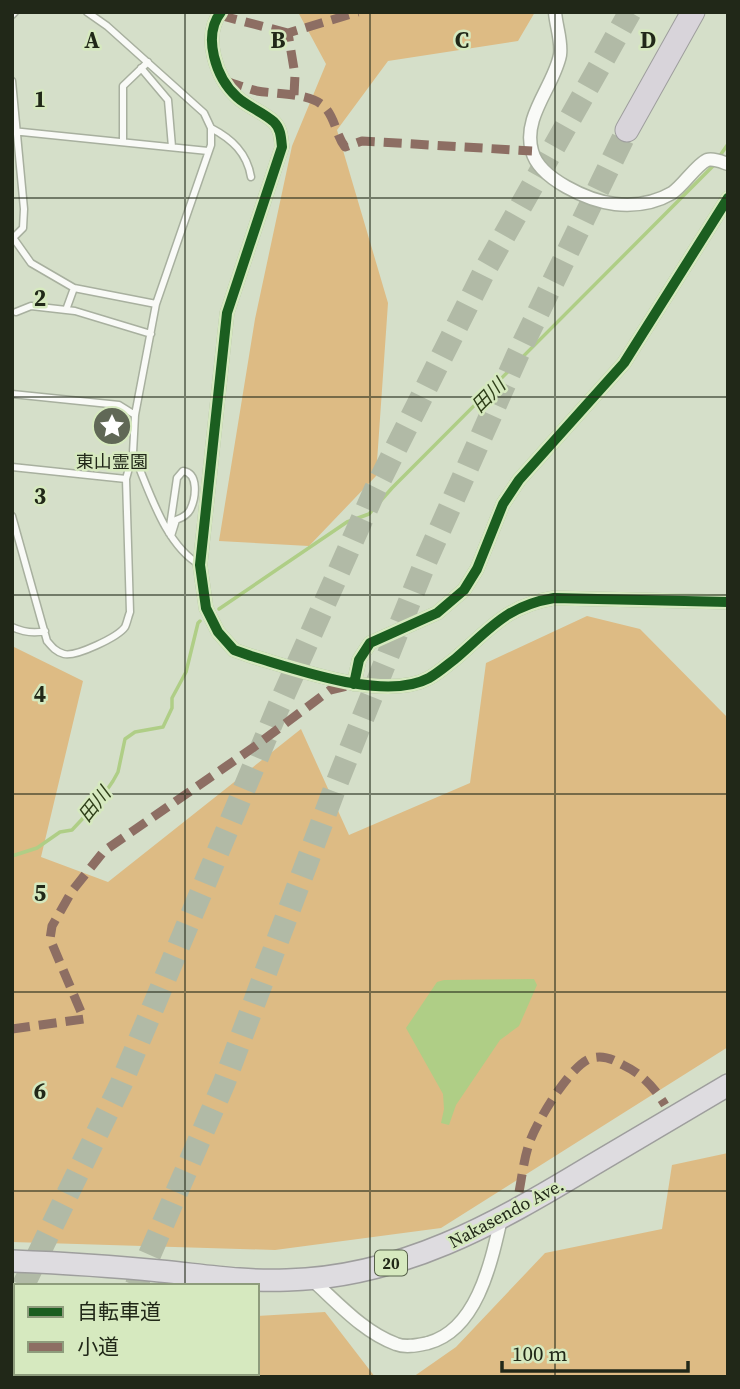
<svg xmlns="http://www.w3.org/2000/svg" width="740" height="1389" viewBox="0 0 740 1389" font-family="'Source Serif 4','Noto Sans JP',serif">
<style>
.forest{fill:#ddbb84}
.water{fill:#afce86}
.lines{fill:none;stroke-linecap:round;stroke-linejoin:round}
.stream{stroke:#afce86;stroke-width:3.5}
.motorway-tunnel{stroke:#b1baa6;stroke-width:23;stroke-dasharray:23 11;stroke-linecap:butt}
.service-casing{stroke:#a8b09f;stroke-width:9}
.minor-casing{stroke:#a8b09f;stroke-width:15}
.trunk-casing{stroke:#9e9e9d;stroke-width:24}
.motorway-casing{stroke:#9e9e9d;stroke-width:25}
.service{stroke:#f9faf7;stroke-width:6}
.minor{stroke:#f9faf7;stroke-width:12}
.trunk{stroke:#dedce0;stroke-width:21}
.motorway{stroke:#d8d4da;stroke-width:23}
.quiet{stroke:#8d6e63;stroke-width:9;stroke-dasharray:18 9;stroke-linecap:butt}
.cycleway-casing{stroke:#d6e9bf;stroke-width:15}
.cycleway{stroke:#1b5e20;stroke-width:10}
.grid{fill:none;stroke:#212818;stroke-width:2;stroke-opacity:0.55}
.labels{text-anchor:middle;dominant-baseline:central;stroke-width:5;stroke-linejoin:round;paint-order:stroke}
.shield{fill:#d6e9bf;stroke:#57624a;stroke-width:2}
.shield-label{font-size:16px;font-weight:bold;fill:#212818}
.poi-label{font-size:18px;fill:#212818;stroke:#d6e9bf}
.street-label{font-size:18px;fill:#212818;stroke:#d6e9bf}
.water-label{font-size:19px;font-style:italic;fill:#2f3f19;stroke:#d6e9bf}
.grid-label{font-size:23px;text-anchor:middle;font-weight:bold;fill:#212818;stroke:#d6e9bf;stroke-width:5;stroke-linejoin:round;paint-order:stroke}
</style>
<rect width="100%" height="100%" fill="#d5dfc9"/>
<path class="forest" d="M298,12h237l-17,29 -130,20 -51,69 51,173 -12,173 -67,70 -90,-5 36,-222 37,-173 34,-82z
M587,616l53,13 88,89v329l-287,181 -166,22 -263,-8v-596l71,35 -42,176 67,25 193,-153 48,106 121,-52 16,-120z
M728,1153v224h-315l43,-30 89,-94 117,-24 10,-64z
M12,1305h4v68h241v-57l68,-4 50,65h-363z"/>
<path class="water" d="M534,979l3,6 -18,41 -19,14 -44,65 -7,20 -8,-2 3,-14 -1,-15 -37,-66 31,-46 7,-2z"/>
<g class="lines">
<path class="stream" d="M719,157l9,-13
M219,609l128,-87 22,-8 23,-26 323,-324
M12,856l25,-8 23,-16 12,-2 28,-30 13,-19 5,-9 7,-33 10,-7 28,-5 9,-19v-10l14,-26 12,-49 2,-2"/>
<path class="motorway-tunnel" d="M23,1286l98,-202 157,-376 97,-218 110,-220 145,-258
M136,1286l88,-203 112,-298 89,-222 93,-209 109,-224
M89,1377l2,-4"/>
<g class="service-casing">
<path id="service" d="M12,15l3,-3
M141,68l27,32 4,47
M12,81l12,128 -1,19 -11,11
M211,128c21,11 36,25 40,49
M12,131l196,20
M123,142v-56l25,-24
M14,239l17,24 43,25 82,16
M66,310l8,-22
M16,312l15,-6 44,5 76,23
M12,394l107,11 16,10
M133,453c16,36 31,91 67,112
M12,467l114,12
M12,516l35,125c5,6 9,11 17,13 12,3 54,-17 61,-27 2,-4 3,-10 5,-15l-4,-133 7,-26 2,-38 21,-111 55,-159v-17l-7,-15 -97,-87 -20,-14
M169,533l8,-55 6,-7c16,2 13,27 7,39 -3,6 -9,8 -14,10l-5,16
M12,627c11,5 21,7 33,4"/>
</g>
<g class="minor-casing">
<path id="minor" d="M221,12c-19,24 -5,66 16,85 11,10 26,15 37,25 7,7 7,16 8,25l-55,166 -27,252 6,43 12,24 16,18 17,6c45,13 134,46 178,22 9,-5 18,-13 26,-19 35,-30 51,-53 99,-61l174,4
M555,12c1,14 7,29 5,43 -6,31 -38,62 -28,96 7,28 57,50 83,53 19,2 40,-1 57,-11 11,-7 24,-28 35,-33 7,-2 15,2 21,4
M354,684l5,-24 11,-17 67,-30 27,-23 13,-21 26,-65 16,-24 105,-117 104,-165
M311,1279c26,23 52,53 85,65 10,4 22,1 32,-1 49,-13 63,-80 73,-124"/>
</g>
<g class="trunk-casing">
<path id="trunk" d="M12,1261c50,2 99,5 148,10 42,4 85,11 127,9 115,-3 208,-56 304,-114 46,-27 91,-54 137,-81"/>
</g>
<g class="motorway-casing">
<path id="motorway" d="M627,130l66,-118"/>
</g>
<use href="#service" class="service"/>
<use href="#minor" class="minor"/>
<use href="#trunk" class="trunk"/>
<use href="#motorway" class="motorway"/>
<path class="quiet" d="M219,15l69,18
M225,81c10,3 21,7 32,10 18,3 49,2 64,13 14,10 14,30 24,43l17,-6 170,10
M294,95l1,-20 -7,-42 70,-21
M12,1029l72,-10 -34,-80 2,-13 20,-35 32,-40 150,-104 76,-57 17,-4
M519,1192c3,-16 5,-33 10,-48 6,-20 43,-82 63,-86 12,-3 20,1 31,7 19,9 31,22 42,40"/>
<g class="cycleway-casing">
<path id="cycleway" d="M221,12c-19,24 -5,66 16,85 11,10 26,15 37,25 7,7 7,16 8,25l-55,166 -27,252 6,43 12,24 16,18 17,6c45,13 134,46 178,22 9,-5 18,-13 26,-19 35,-30 51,-53 99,-61l174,4
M354,684l5,-24 11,-17 67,-30 27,-23 13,-21 26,-65 16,-24 105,-117 104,-165"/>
</g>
<use href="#cycleway" class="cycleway"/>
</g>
<path class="grid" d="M185,12v1274M370,12v1365M555,12v1365M12,198h716M12,397h716M12,595h716M12,794h716M12,992h716M12,1191h716M185,1373v4"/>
<defs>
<g id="sight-disc" transform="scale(2.0125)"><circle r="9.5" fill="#606856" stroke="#d6e9bf"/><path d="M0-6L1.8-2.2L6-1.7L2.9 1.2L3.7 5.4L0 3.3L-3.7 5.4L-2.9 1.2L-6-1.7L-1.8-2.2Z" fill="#fff"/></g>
</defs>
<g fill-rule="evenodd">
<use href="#sight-disc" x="112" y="426"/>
</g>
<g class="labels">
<rect class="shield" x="375" y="1250.5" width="32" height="25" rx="5"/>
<g class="shield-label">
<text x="391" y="1263">20</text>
</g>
<g class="poi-label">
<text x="112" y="461">東山霊園</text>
</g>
<g class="street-label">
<text transform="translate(506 1213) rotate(-28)">Nakasendo Ave.</text>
</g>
<g class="water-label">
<text transform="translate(488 395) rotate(-45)">田川</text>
<text transform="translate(94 804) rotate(-51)">田川</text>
</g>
</g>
<g class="grid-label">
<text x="92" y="48">A</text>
<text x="278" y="48">B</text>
<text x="462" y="48">C</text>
<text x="648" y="48">D</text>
<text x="40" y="107">1</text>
<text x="40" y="306">2</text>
<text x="40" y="504">3</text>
<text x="40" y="702">4</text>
<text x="40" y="901">5</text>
<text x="40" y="1099">6</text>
</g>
<rect width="740" height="1389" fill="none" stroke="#212818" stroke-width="28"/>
<rect x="14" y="1284" width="245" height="91" fill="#d6e9bf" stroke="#8e9c7c" stroke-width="2"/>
<rect x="28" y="1307" width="35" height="10" fill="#1b5e20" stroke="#8e9c7c" stroke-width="2"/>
<text x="77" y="1319" font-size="21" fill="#212818">自転車道</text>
<rect x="28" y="1342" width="35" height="10" fill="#8d6e63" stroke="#8e9c7c" stroke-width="2"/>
<text x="77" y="1354" font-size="21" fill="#212818">小道</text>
<path d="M502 1361v10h186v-10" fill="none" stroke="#212818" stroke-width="3.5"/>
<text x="512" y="1361" font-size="21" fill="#212818" stroke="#d6e9bf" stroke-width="5" paint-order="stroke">100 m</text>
</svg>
